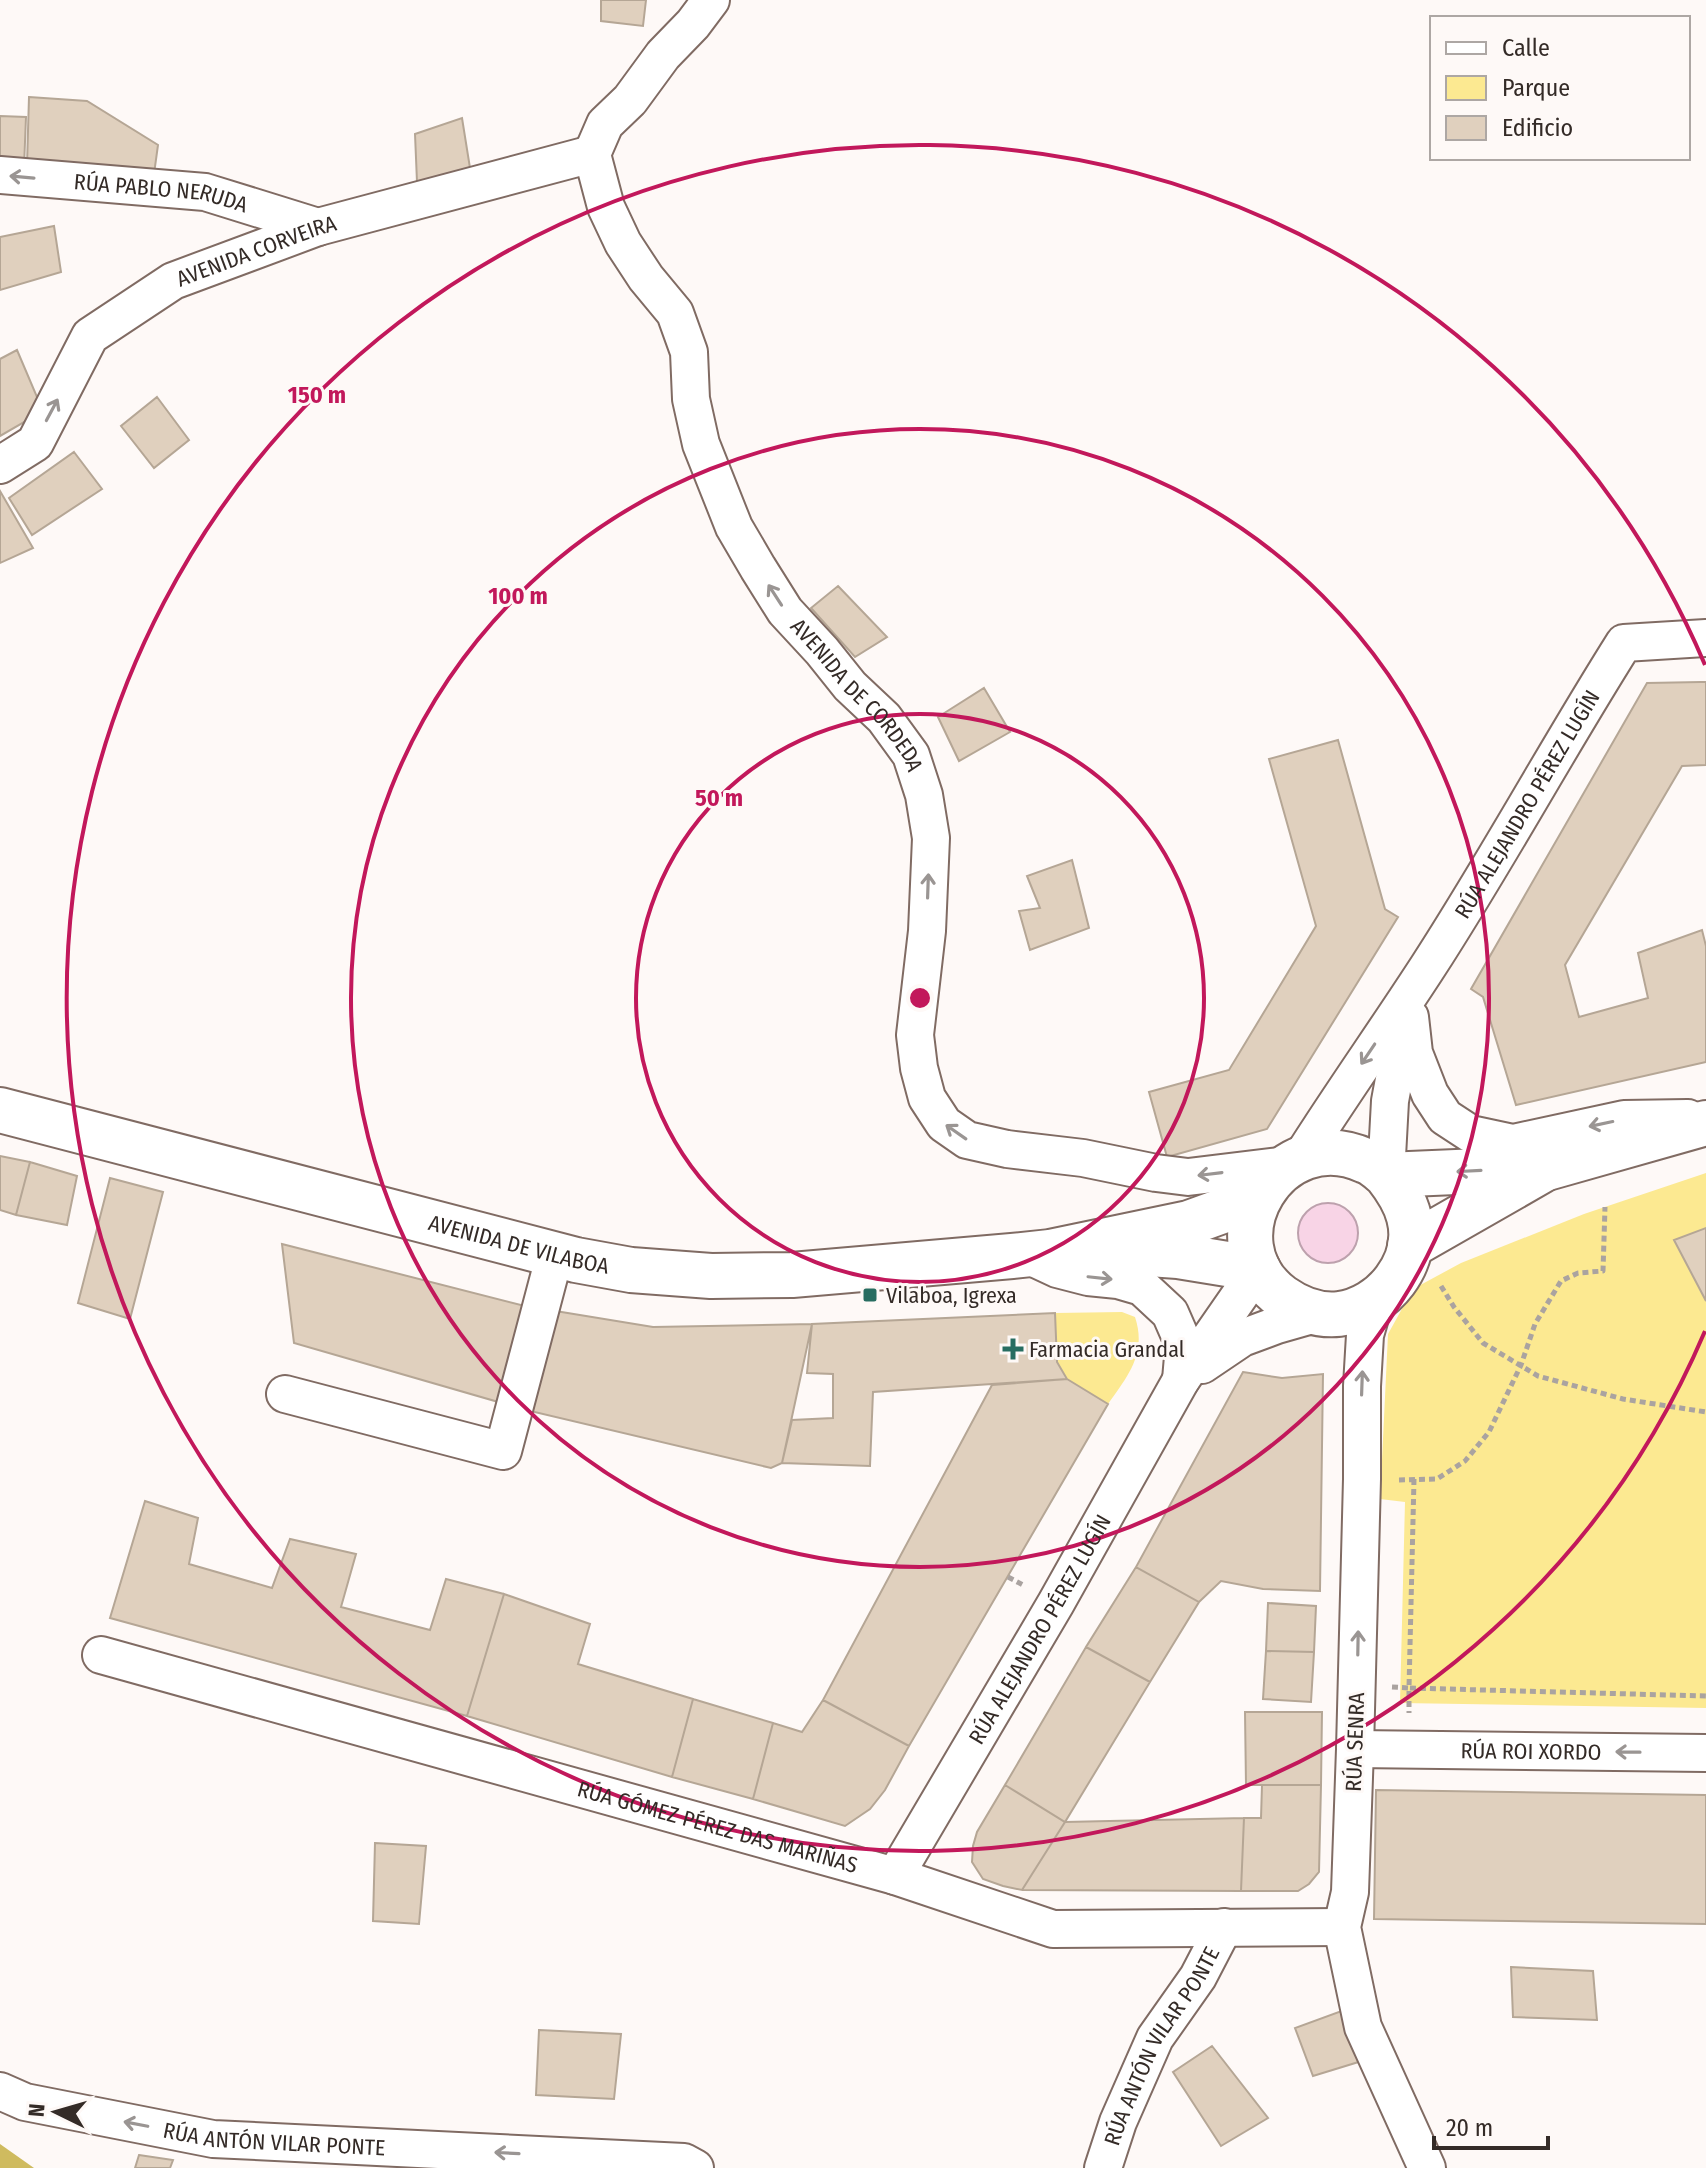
<svg xmlns="http://www.w3.org/2000/svg" width="1706" height="2168" viewBox="0 0 1706 2168" font-family="'Fira Sans Condensed',sans-serif">
<style>
.green{fill:#fce991}
.forest{fill:#cfbb5f}
.water{fill:#f8d4e6;stroke:#bda1ad;stroke-width:2}
.building{fill:#e0d0be;stroke:#b5a695;stroke-width:2}
.lines{fill:none;stroke-linecap:round;stroke-linejoin:round}
.minor-casing{stroke:#806b63;stroke-width:40}
.highway-casing{stroke:#806b63;stroke-width:48}
.path{stroke:#aaa3a0;stroke-width:5;stroke-dasharray:6 4;stroke-linecap:butt}
.minor{stroke:#fff;stroke-width:36}
.highway{stroke:#fff;stroke-width:44}
.oneway{stroke:#9a9593}
.ring{fill:none;stroke:#c2185b;stroke-width:4}
.poi-dot{fill:#276d61;stroke:#fef9f7;stroke-width:3}
.labels{text-anchor:middle;dominant-baseline:central;stroke-width:6;stroke-linejoin:round;paint-order:stroke}
.street-label{font-size:22px;fill:#342b27;stroke:#fef9f7}
.poi-label{font-size:22px;fill:#342b27;stroke:#fef9f7;text-anchor:start}
.centre{fill:#c2185b;stroke:#fef9f7;stroke-width:4}
.ring-label{font-size:24px;text-anchor:middle;font-weight:bold;fill:#c2185b;stroke:#fef9f7;stroke-width:6;stroke-linejoin:round;paint-order:stroke}
</style>
<rect width="100%" height="100%" fill="#fef9f7"/>
<path class="green" d="M1706,1173v535l-306,-5 5,-201 -25,-3 1,-18 7,-147 25,-45 48,-26 123,-49z
M1122,1312l13,5c12,36 -7,59 -27,87l-41,-25 -10,-17 -2,-49z"/>
<path class="forest" d="M0,2144l34,24h-34z"/>
<path class="water" d="M1298 1233a30 30 0 1 1 60 0a30 30 0 1 1-60 0Z"/>
<path class="building" d="M601,0h45l-3,26 -42,-5z
M29,97l58,4 71,44 -4,29 -127,-9z
M0,116l26,1 -2,50 -24,-2z
M462,118l8,50 -53,14 -2,-48z
M54,226l7,46 -61,18v-53z
M17,350l26,61 -43,25v-77z
M157,397l32,43 -35,28 -33,-42z
M74,452l28,37 -70,46 -23,-37z
M0,491l33,57 -33,15z
M838,586l49,51 -32,20 -44,-49z
M1701,682h5v83l-24,1 -117,199 14,52 69,-19 -10,-45 64,-23 4,16v116l-190,43 -33,-108 -12,-8 176,-306z
M984,688l26,44 -51,29 -21,-44z
M1338,740l47,169 13,8 -131,212 -100,28 -18,-65 80,-22 87,-144 -47,-167z
M1072,860l17,68 -59,22 -11,-39 21,-3 -13,-32z
M0,1156l30,6 -14,53 -16,-5z
M30,1162l47,14 -10,49 -51,-10z
M110,1178l53,14 -33,127 -52,-16z
M1706,1228v73l-32,-61z
M282,1244l243,62 1,104 -232,-67z
M525,1306l128,21 159,-3 -30,139 -11,5 -245,-58z
M1055,1313l2,49 10,17 -194,13 -3,74 -88,-3 10,-43 41,-2v-44l-26,-1 5,-49z
M1243,1372l39,6 41,-4 -3,217 -57,-2 -42,-8 -22,21 -63,-35z
M1067,1379l41,25 -199,342 -86,-46 169,-315z
M145,1501l53,17 -9,46 83,24 18,-49 66,15 -15,53 89,23 16,-51 58,15 -37,122 -357,-98z
M1136,1567l63,35 -49,80 -64,-35z
M504,1594l86,30 -12,40 115,35 -21,78 -205,-61z
M1268,1603l48,3 -2,46 -48,-1z
M1086,1647l64,35 -85,140 -60,-37z
M1266,1651l48,1 -3,50 -48,-3z
M693,1699l80,24 -20,76 -81,-22z
M823,1700l86,46 -24,44 -15,19 -25,17 -92,-27 20,-76 29,9z
M1245,1712h77l-1,73h-75z
M1005,1785l60,37 -43,68 -19,-4 -20,-7 -11,-17 1,-16 4,-14z
M1262,1785h59l-2,87 -10,12 -11,7h-57l3,-73h17z
M1376,1790l330,5v129l-332,-5z
M1244,1818l-3,73 -219,-1 43,-68z
M375,1843l51,3 -7,78 -46,-3z
M1511,1967l82,4 4,49 -84,-3z
M1347,2009l18,51 -52,16 -18,-48z
M539,2030l82,4 -7,65 -78,-4z
M1212,2046l56,72 -47,28 -48,-74z
M139,2155l34,5 -3,8h-35z"/>
<g class="lines">
<g class="minor-casing">
<g id="minor">
<path id="s1" d="M711,0l-18,24 -30,31 -33,45 -25,24 -13,30 14,53 17,36 23,35 29,35 14,39 2,47 10,45 33,83 24,41 27,43 37,40 28,35 34,32 27,37 13,40 7,43 -4,93 -12,104 4,33 8,30 17,26 23,16 40,9 76,9 73,15 32,4 100,-12"/>
<path id="s2" d="M0,175l205,17 113,35"/>
<path id="s3" d="M0,465l35,-22 55,-107 83,-55 145,-54 274,-73"/>
<path d="M1410,1017l4,36 16,41 15,23 26,17 42,9 111,-24 64,-1"/>
<path id="s4" d="M1301,1158c41,-65 86,-128 128,-193 68,-105 128,-216 195,-322l82,-5"/>
<path d="M1386,1175l4,-74 7,-38 10,-36"/>
<path d="M1027,1255l30,14 31,8 30,3 24,7 28,26 14,32 -3,35"/>
<path d="M1375,1300l-10,35 -3,51v93l-7,270 -5,143 -8,35 21,100 64,141"/>
<path d="M1202,1365l40,-27 35,-13 42,-12"/>
<path d="M285,1394l218,57 52,-197"/>
<path id="s5" d="M101,1655l794,221 158,53 289,-2"/>
<path id="s6" d="M1355,1749l351,4"/>
<path id="s7" d="M895,1876l161,-273 125,-223 77,-111"/>
<path id="s8" d="M0,2091l25,11 188,37 471,23 11,6"/>
<path id="s9" d="M1103,2168l15,-46 37,-84 43,-61 26,-50"/>
</g>
</g>
<g class="highway-casing">
<g id="highway">
<path id="s10" d="M0,1110l576,150 55,10 80,6 81,-1 220,-19 38,-4 139,-29 69,-25"/>
<path d="M1386,1175c11,14 19,26 23,42 12,45 -26,92 -70,97 -20,2 -40,-5 -57,-17 -76,-56 -3,-177 84,-136 8,3 14,9 20,14l161,-7 159,-45"/>
<path d="M1410,1246l131,-75"/>
<path d="M1121,1252l57,4 80,13"/>
</g>
</g>
<path class="path" d="M1441,1286l13,21 29,36 55,33 85,23 83,13
M1414,1479l-5,209 297,8
M1399,1480l38,-1 28,-18 24,-29 32,-67 14,-41 26,-43 17,-8 25,-2 2,-64
M1008,1577l15,8
M1392,1687l17,1v25"/>
<use href="#minor" class="minor"/>
<use href="#highway" class="highway"/>
</g>
<defs><path id="oneway-shaft" d="M-6 0H5M1.5-3L5.5 0L1.5 3" fill="none" stroke-width="1.6" stroke-linecap="round" stroke-linejoin="round" transform="scale(2)"/></defs>
<g class="oneway">
<use href="#oneway-shaft" transform="translate(22 177) rotate(-175)"/>
<use href="#oneway-shaft" transform="translate(52 410) rotate(-62)"/>
<use href="#oneway-shaft" transform="translate(775 595) rotate(-123)"/>
<use href="#oneway-shaft" transform="translate(928 886) rotate(-88)"/>
<use href="#oneway-shaft" transform="translate(1368 1054) rotate(124)"/>
<use href="#oneway-shaft" transform="translate(1601 1124) rotate(168)"/>
<use href="#oneway-shaft" transform="translate(956 1132) rotate(-145)"/>
<use href="#oneway-shaft" transform="translate(1469 1171) rotate(177)"/>
<use href="#oneway-shaft" transform="translate(1210 1174) rotate(173)"/>
<use href="#oneway-shaft" transform="translate(1100 1278) rotate(6)"/>
<use href="#oneway-shaft" transform="translate(1362 1383) rotate(-88)"/>
<use href="#oneway-shaft" transform="translate(1358 1643) rotate(-89)"/>
<use href="#oneway-shaft" transform="translate(1628 1752) rotate(-179)"/>
<use href="#oneway-shaft" transform="translate(136 2124) rotate(-169)"/>
<use href="#oneway-shaft" transform="translate(507 2153) rotate(-177)"/>
</g>
<g class="ring">
<circle cx="920" cy="998" r="284"/>
<circle cx="920" cy="998" r="569"/>
<path d="M1705 1331A853 853 0 1 1 1705 665"/>
</g>
<g class="poi-dot">
<rect x="862" y="1287" width="16" height="16" rx="4"/>
<path d="M1009 1337h8v8h8v8h-8v8h-8v-8h-8v-8h8z"/>
</g>
<g class="labels">
<g class="street-label">
<text stroke="none"><textPath href="#s2" startOffset="162">RÚA PABLO NERUDA</textPath></text>
<text stroke="none"><textPath href="#s3" startOffset="350">AVENIDA CORVEIRA</textPath></text>
<text stroke="none"><textPath href="#s1" startOffset="812">AVENIDA DE CORDEDA</textPath></text>
<text stroke="none"><textPath href="#s4" startOffset="420">RÚA ALEJANDRO PÉREZ LUGÍN</textPath></text>
<text stroke="none"><textPath href="#s10" startOffset="536">AVENIDA DE VILABOA</textPath></text>
<text stroke="none"><textPath href="#s7" startOffset="286">RÚA ALEJANDRO PÉREZ LUGÍN</textPath></text>
<text transform="translate(1355 1742) rotate(-88)">RÚA SENRA</text>
<text stroke="none"><textPath href="#s6" startOffset="176">RÚA ROI XORDO</textPath></text>
<text stroke="none"><textPath href="#s5" startOffset="640">RÚA GÓMEZ PÉREZ DAS MARIÑAS</textPath></text>
<text stroke="none"><textPath href="#s9" startOffset="136">RÚA ANTÓN VILAR PONTE</textPath></text>
<text stroke="none"><textPath href="#s8" startOffset="280">RÚA ANTÓN VILAR PONTE</textPath></text>
</g>
<g class="poi-label">
<text x="886" y="1295">Vilaboa, Igrexa</text>
<text x="1029" y="1349">Farmacia Grandal</text>
</g>
</g>
<circle cx="920" cy="998" r="12" class="centre"/>
<g class="ring-label">
<text x="317" y="403">150 m</text>
<text x="518" y="604">100 m</text>
<text x="719" y="806">50 m</text>
</g>
<rect x="1430" y="16" width="260" height="144" fill="#fef9f7" stroke="#ada7a4" stroke-width="2"/>
<rect x="1446" y="42" width="40" height="12" fill="#ffffff" stroke="#ada7a4" stroke-width="2"/>
<text x="1502" y="56" font-size="24" fill="#342b27">Calle</text>
<rect x="1446" y="76" width="40" height="24" fill="#fce991" stroke="#ada7a4" stroke-width="2"/>
<text x="1502" y="96" font-size="24" fill="#342b27">Parque</text>
<rect x="1446" y="116" width="40" height="24" fill="#e0d0be" stroke="#ada7a4" stroke-width="2"/>
<text x="1502" y="136" font-size="24" fill="#342b27">Edificio</text>
<g transform="translate(56 2112) rotate(275)" stroke="#fef9f7" stroke-width="6" paint-order="stroke">
<path d="M0-6L14 30L0 20L-14 30Z" fill="#342b27"/>
<text y="-12" font-size="22" font-weight="bold" text-anchor="middle" fill="#342b27">N</text>
</g>
<path d="M1434 2136v12h114v-12" fill="none" stroke="#342b27" stroke-width="4"/>
<text x="1446" y="2136" font-size="24" fill="#342b27" stroke="#fef9f7" stroke-width="6" paint-order="stroke">20 m</text>
</svg>
